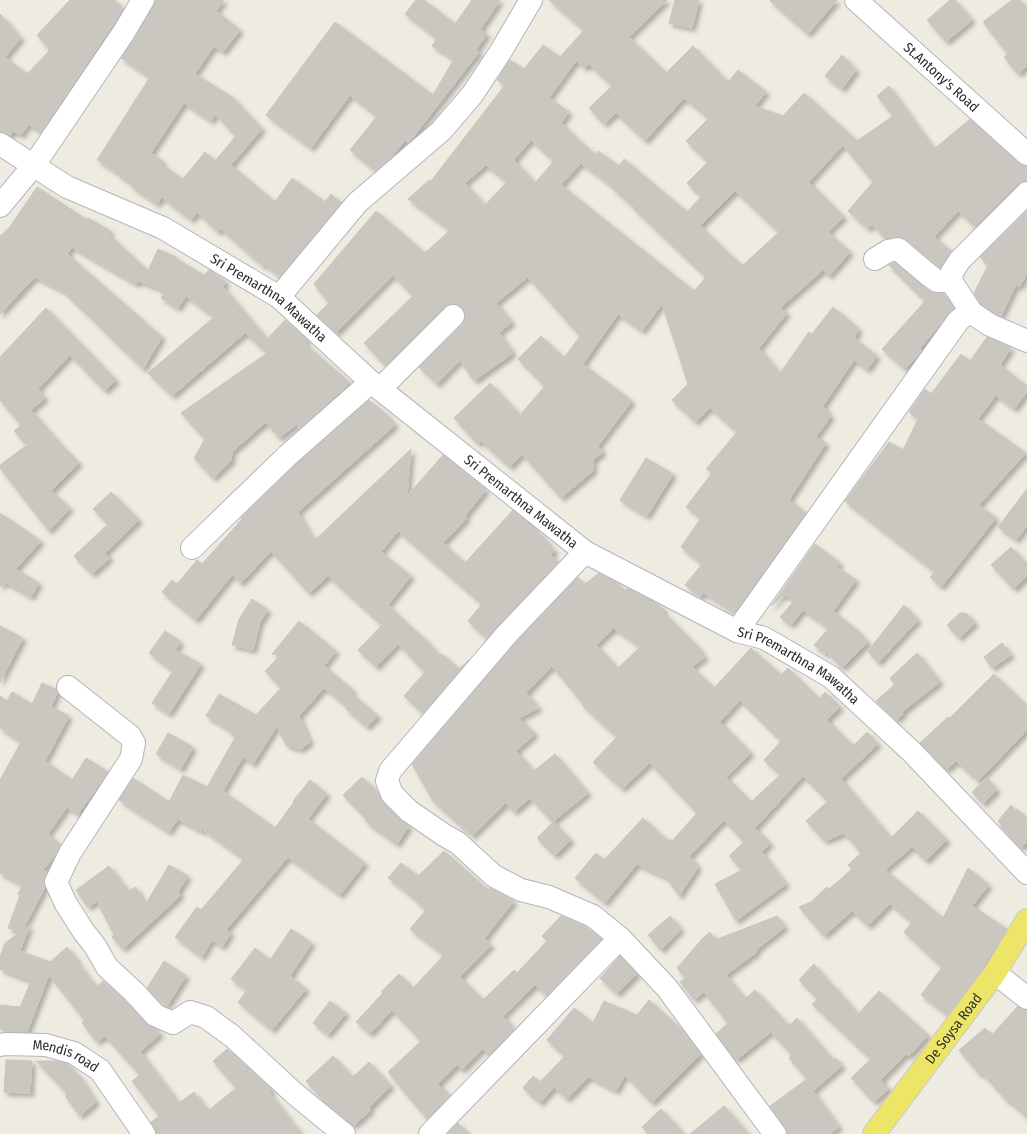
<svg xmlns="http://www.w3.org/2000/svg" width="1027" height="1134" viewBox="0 0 1027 1134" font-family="'Fira Sans Condensed',sans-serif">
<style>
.building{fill:#cac7c0;stroke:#cac7ba;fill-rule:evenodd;filter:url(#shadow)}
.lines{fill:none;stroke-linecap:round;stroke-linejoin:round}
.minor-casing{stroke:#b4b4c0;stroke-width:24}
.major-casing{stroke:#c8c8c8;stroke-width:24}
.minor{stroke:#fff;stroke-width:22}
.major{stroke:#ece568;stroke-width:22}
.labels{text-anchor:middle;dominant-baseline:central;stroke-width:4;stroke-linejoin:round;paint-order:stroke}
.street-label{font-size:14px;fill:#2d2d2d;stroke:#fff}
</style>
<defs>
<filter id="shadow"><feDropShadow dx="3.5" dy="3.5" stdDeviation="2" flood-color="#0004"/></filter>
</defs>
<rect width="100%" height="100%" fill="#eeebe1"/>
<path class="building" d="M70,0h45l8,10 -82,122 -12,-8 -8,11 -8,-4 -3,5 -10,-4v-118l21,24 -16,19 22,17 23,-24 -13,-15z
M156,0h68l-8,11 24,19 -17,22 -9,-6 -19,28 37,23 30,32 -31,36 44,37 17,-24 33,24 6,-8 10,9 -61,74 -16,-13 -1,2 -42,-37 -3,3 -21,-20 -6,8 -29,-23 -5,7 -26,-18 1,-2 -15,-10 1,-1 -21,-13 53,-83 -29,-19 14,-20zM184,103l27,18 4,-7 21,22 -21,25 -10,-9 -22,27 -22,-15 2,-3 -12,-8z
M416,0h8l31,24 17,-24h28l-20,30 7,4 -11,16 3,2 -68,88 -3,3 -3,-3 -15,19 -14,12 -26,-21 27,-34 -27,-21 -39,53 -45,-33 69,-93 98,73 21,-36 -22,-13 5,-8 -32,-24z
M549,0h118l-38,37 37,36 27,-27 35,36 10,-12 28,22 -11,14 28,10 21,-23 53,48 36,-25 -16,-20 12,-10 45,63 36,-30 49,44 8,3v15h-4l-5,3 -43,43 -17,-16 -24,26 17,14 -11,17 -34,-29 -5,-2 -15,2 -14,-15 -4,5 -20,-18 25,-29 -30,-37 -34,37 35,35 -16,15 22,20 -21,24 -6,-6 -43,38 7,5 -28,35 21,25 29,-41 3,2 21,-27 26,22 -5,9 23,18 -10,14 -13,-10 -31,46 8,10 -15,21 10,6 -37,57 17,13 -71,100 -31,-20 -4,4 -15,-12 17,-21 -21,-17 20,-29 -15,-11 26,-34 -6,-4 31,-37 -27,-24 -15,14 -23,-22 16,-16 -26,-80 -20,27 -24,-17 -35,50 49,37 -34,45 5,6 -10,8v11l-32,27 -39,-44 -12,13 -29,-26 -3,3 -24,-26 36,-35 30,32 25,-29 -27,-27 23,-23 23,22 16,-22 -52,-59 -32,26 16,19 -13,11 14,20 -39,28 -14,-21 -23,24 -18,-17 43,-42 3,-6v-6l-3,-6 -5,-3h-7l-6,3 -58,59 -22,-23 49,-47 -20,-21 -57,58 -19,-18 12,-12 -15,-19 62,-73 49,42 25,-23 -42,-31 21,-19 2,1 74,-96 -8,-5 13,-20 14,9 19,-24 17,12 24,-27zM576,61l9,7 4,-4 23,22 -23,22 15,16 12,-11 29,28 39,-43 25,20 -23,23 22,21 -21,21 14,14 -14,15 -63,-53 -5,7 -21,-15 -3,4 -34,-32 8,-11 -20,-14zM531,140l23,21 -19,22 -21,-23zM581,163l32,24 -1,1 23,20 -1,1 72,68 -12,14 -133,-106zM486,165l21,17 -22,23 -20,-22zM735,191l44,41 -37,34 -42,-40z
M675,0h24l-7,28 -23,-5z
M769,0h68l-29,34z
M950,0h5l17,20 -26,22 -19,-22z
M1012,0h8l7,8v58l-9,8 -14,-17 4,-3 -25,-32z
M842,55l14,15 -14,19 -17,-13z
M37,187l50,33 1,-2 23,13 -3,3 40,37 10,-22 18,8 -1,1 29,17 5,-5 7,4 10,8 -3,5 44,52 18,-19 22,20 -2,4 45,39 -51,46 -2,-5 -18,14 -13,-16 -34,30 -1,9 -18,17 -19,-20 11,-19 -24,-26 86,-60 -22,-20 -73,63 -24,-23 66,-56 -28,-21 -8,12 -17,-10 4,-7 -26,-10 -3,3 -64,-37 -5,7 95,83 -19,32 -80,-78 -28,-14 -35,37v-78l9,-8z
M1027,211v63l-8,13 -3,-2 -15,31 -20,-12 -7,-11 14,-28 -8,-8z
M895,262l35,29 7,2 7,1 10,14 -34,40 2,2 -3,4 -14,15 -23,-20 43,-48 -36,-36z
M46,308l70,72 -11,11 -35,-36 -32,34 7,9 -14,12 31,36 17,17 -28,28 19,17 -21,23 -49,-63v-3l27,-20 -13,-14 7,-6 -21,-25v-43z
M987,337l24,11 -11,17 27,21v6l-13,17 -18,-14 -18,24 48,34 -47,52 17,13 -55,69 -11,-10 5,-5 -90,-71 44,-59 14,8 15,-31 -9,-7 16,-23 6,5 30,-40 9,7z
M369,400l19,16 7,9 -97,87 16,29 97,-92 -4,47 36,-41 43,35 -21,26 2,2 -24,25 22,20 48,-53 22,18 20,23 -5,4 8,7 -71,77 -19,-18 14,-17 -84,-73 -17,21 30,24 -23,29 31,30 1,-1 20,22 2,-2 17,15 10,-9 -46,53 -19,-17 21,-24 -27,-28 -22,23 -18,-17 24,-25 -54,-49 -19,17 -38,-42 -30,32 -9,-8 -36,45 -34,-28 10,-12 5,4 20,-24 5,4 40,-45 -1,-1 54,-53z
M646,458l27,16 -26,42 -27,-16z
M1027,489v37l-11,14 -18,-13z
M111,492l28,28 -34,33 5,5 -18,16 -18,-18 34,-32 -15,-15z
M0,513l41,28 -25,28 23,14 -8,14 -26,-15 -5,5z
M815,544l25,19 -3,4 19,13 -23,31 25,20 10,11 -26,26 -15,-16 -2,2 -11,-9 15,-17 -26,-18 -12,15 -11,-8 13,-15 -8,-8 -14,12z
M1011,547l16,17v12l-13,13 -23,-24z
M599,573l16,8 10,10 3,-3 26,14 10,7 -2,2 35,35 8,11 -13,10 22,21 37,-40 30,27 7,-7 31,31 6,-7 15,15 -13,13 26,26 14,-14 11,12 -37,35 50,59 27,-27 29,29 -21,21 -14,-14 -27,23 58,48 25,-50 21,17 -17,21 35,23 -27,43 -32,43 -27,-20 21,-28 -38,-35 8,-10 -22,-18 -22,22 -16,-15 -28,25 -25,-29 12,-5 16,-15 2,2 23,-20 -4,-4 13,-12 -17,-20 -19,8 -19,-20 22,-20 -25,-25 -48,52 15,15 -8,9 24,32 -50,37 -21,-37 27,-14 -13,-14 15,-14 -20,-22 -35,37 8,7v5l-18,27 -12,-18 -30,-14 -32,39 -30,-25 21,-25 8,7 39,-42 25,23 2,-2 2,2 25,-28 -47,-50 -28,26 -29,-27 24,-25 -34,-31 1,-1 -32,-39 -26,27 13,15 -20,10 16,16 -19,17 18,20 21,-17 33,39 -35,29 18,18 -16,16 -18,-18 16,-16 -23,-24 -16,14 -8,-9 -34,33 -39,-35 -21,-37 104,-122 62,-65 6,8zM614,628l26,19 -22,21 -22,-23zM740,700l41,41 -17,19 16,15 -29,27 -25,-25 25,-24 -31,-31z
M252,599l16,11 -8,12 -7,28 -21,-5 7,-26z
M904,605l14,15 -40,43 -10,-12z
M960,613h6l9,10 -16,15 -12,-13z
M299,621l37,30 -12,15 29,24 -2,3 27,23 -11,11 -21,-18 2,-2 -24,-19 -25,28 11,26 -9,7 -15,-4 -9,-19 -24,38 -10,-7 -20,34 52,37 19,-26 -1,-1 17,-21 17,14 -19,25 57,44 -25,32 -52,-38 -62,73 5,3 -9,14 -10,-7 -10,17 -27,-20 22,-30 4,3 43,-51 -42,-30 -1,2 -23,-12 -9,13 -50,-32 14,-22 36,24 14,-27 24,12 29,-51 -9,-6 1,-1 -22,-13 13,-22 37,21 25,-27 -16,-17 15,-15 -8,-2z
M0,626l23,12 -23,44z
M165,631l16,11 -6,8 26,14 -32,50 -17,-11 21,-32 -24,-18z
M1002,643l9,12 -19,13 -8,-11z
M917,653l23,29 -38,30 1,2 -7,6 -20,-19 19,-17 -5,-6z
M994,674l33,32v24l-49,51 -22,-20 -10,9 -26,-27 28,-26 2,1z
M42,683l14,6 1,4 -6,14 18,9 -24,45 27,19 14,-22 22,14 -30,42 -11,-7 -19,27 12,11 -6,12 -11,13 4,2 -3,10 1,5 -23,44 8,-6 -10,26 30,11 17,-15 11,14 -1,1 19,25 7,-6 22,20 21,22 10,6 4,5 -20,18 39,51 15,-11 14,19 28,-23 -23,-27 14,-12 45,41 -3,2 32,42h-145l-2,-7 -3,-5 8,-6 -27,-35 8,-6 -35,-39 -8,6 -15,-19 3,-2 -36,-46 -22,57h-21l-6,-3v-24l20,2 11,-26 -31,-12v-12l5,-14 15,-11 -12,-4 12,-33 -2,-1 5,-9 -23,-12v-93l21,-38 -21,-14v-32l7,5 5,-9 20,12z
M168,733l25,14 -12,22 -25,-15z
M362,777l16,16 5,10 17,17 9,6 -12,18 -32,-23 2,-2 -24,-24z
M987,778l10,12 -14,14 -11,-12z
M1011,805l5,6 1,-2 10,10v23l-6,6 -20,-21 1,-1 -4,-5z
M444,851l45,40 1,-3 24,13 -30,38 7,6 -31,32 23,23 31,-30 3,3 30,-32 -5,-5 19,-20 25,11 16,12 -55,57 -12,-11 -32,31 11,13 -25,26 -6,-7 -21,22 -5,-5 -19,19 12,12 -23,23 -39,-47 33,-31 -29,-31 -22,24 -14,-12 27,-29 -2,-1 18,-18 14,14 31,-33 -34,-26 16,-19 -17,-16 -21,-16 13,-15 17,13z
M169,865l19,11 -10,16 3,3 -58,54 -11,-12 2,-2 -17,-34 -9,6 -12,-17 33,-24 19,25 8,-4 9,18z
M670,916l11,13 -20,21 -13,-15z
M777,916l8,11 -29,23 1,2 -31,23 19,24 10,-9 34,36 8,-8 36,42 3,-2 6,8 -29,25 26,36 -9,7h-43l-2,-7 -15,-21 37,-27 -18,-21 3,-3 -21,-23 -35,28 -20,-26 12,-11 -24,-31 -10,8 -14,-18 5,-4 -8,-10 26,-30 7,-6 5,8z
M291,929l21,14 -22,33 16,13 -34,41 -34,-28 9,-12 -16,-11 24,-31 15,12z
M620,956l17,18 -20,20 -17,-16z
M164,961l22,15 -19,30 -9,-6 -11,-12z
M814,964l18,22 1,-1 25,29 21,-23 49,44 -19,21 -3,-2 -25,26 8,9 -15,13 -23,-24 20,-19 -59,-55 6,-5 -19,-19z
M649,1000l32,29 20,25 -49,49 -27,-28 -9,16 -27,-14 -22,22 -13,-12 -14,16 -17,-15 10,-12 7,6 25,-26 -18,-16 27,-32 19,15 11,-22 33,14z
M330,1001l16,12 -18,22 -15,-12z
M1018,1006l9,4v108l-18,-17 -1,1 -26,-29 -2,2 -21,-25 26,-22 7,7z
M333,1056l20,21 16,-15 22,24 -22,22 2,2 -18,16 -30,-25 -17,-20z
M6,1060l26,1 -2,32 -26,-1z
M36,1061h22l10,3 11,12 17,26 -16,14 -15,-20 3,-2z
M724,1106l24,28h-58z
M661,1109l23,25h-35l-7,-7z
M458,1123l11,11h-22z"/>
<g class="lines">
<g class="minor-casing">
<g id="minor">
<path id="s1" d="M856,0l171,154"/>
<path id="s2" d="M0,144l67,43 96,41 116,69 92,85 214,170 152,79 27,7 67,39 81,75 115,121"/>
<path d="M1027,193l-67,67 -8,12 -1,9 21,32 18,12 37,16"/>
<path d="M0,206l34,-41 90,-133 19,-32"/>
<path d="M875,259l13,-8 10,-2 32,27 7,5h14"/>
<path d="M279,297l78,-94 84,-72 31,-36 29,-44 30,-51"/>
<path d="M380,389l73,-73"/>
<path d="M192,548l95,-92 84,-74"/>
<path d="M585,552l-78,82 -117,137 -3,10 5,13 17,17 35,24 14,8 36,33 27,14 28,7 44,19 27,22 47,50 108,146"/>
<path d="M737,631l221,-310 7,-6 7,-2"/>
<path d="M68,687l62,49 4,7 -3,16 -61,94 -14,29 10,22 18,28 11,14 12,21 27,25 21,23 18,8 17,-11 16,5 26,19 63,58 49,40"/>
<path d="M995,973l32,25"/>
<path id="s3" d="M0,1045l6,-1 40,1 28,8 26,17 44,64"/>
<path d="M430,1134l190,-196"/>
</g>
</g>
<g class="major-casing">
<g id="major">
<path id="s4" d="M874,1134l121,-161 32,-53"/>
</g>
</g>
<use href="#minor" class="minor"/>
<use href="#major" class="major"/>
</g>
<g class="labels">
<g class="street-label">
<text stroke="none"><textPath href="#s1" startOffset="115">St.Antony's Road</textPath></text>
<text stroke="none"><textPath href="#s2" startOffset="311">Sri Premarthna Mawatha</textPath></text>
<text stroke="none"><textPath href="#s2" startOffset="636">Sri Premarthna Mawatha</textPath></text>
<text stroke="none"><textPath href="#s2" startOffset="960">Sri Premarthna Mawatha</textPath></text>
<text stroke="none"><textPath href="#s4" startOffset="132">De Soysa Road</textPath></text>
<text stroke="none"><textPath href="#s3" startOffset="68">Mendis road</textPath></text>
</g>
</g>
</svg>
